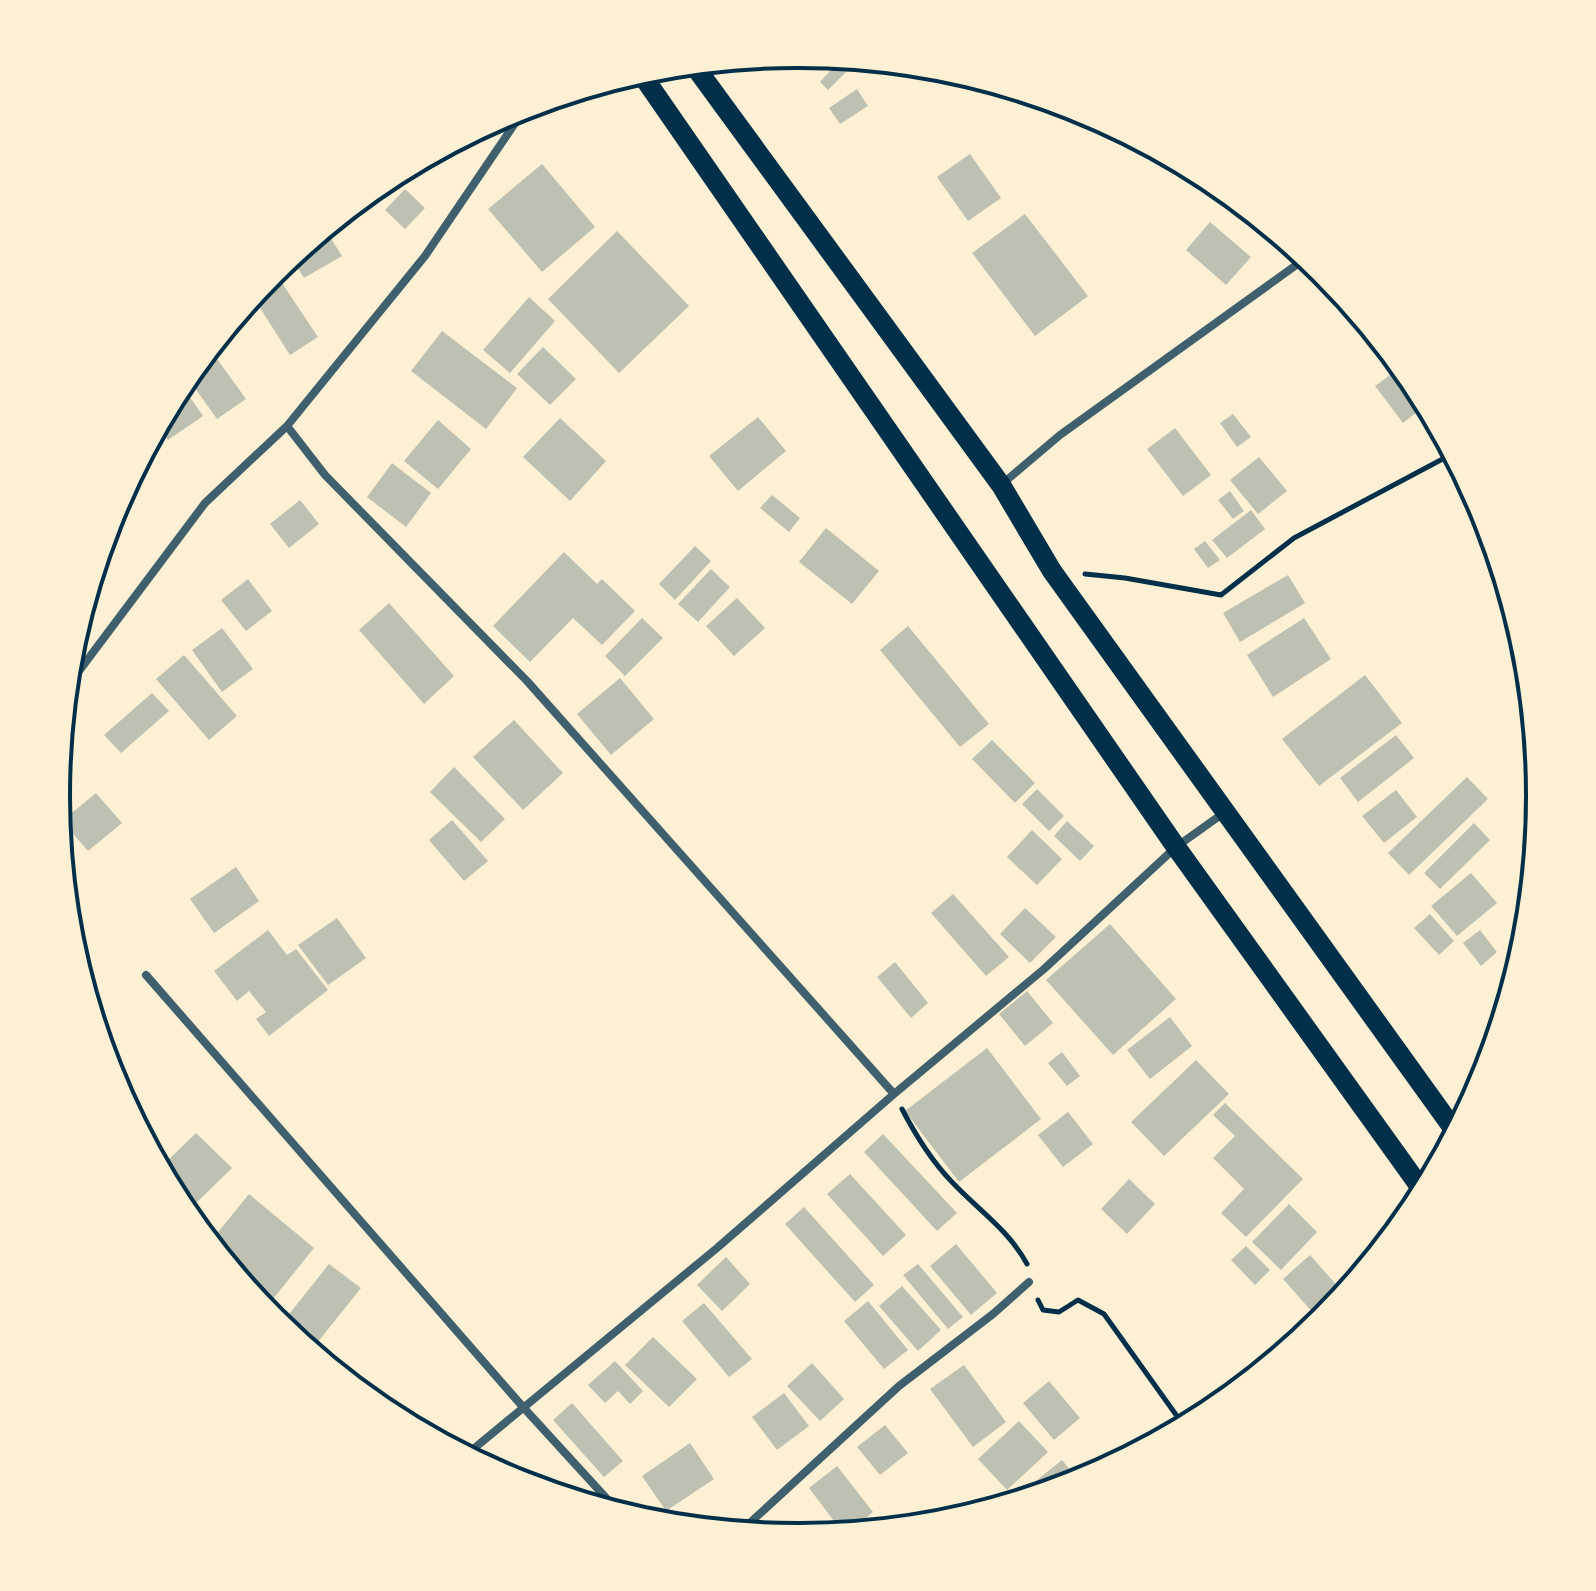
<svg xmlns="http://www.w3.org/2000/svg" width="1596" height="1591" viewBox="0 0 1596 1591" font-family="'Noto Sans',sans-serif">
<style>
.building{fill:#bec0b2}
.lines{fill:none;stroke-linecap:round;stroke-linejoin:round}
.path{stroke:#003049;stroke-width:5}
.minor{stroke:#3f606c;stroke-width:8}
.primary{stroke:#003049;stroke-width:20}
.rim{fill:none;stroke:#003049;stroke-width:4}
</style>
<rect width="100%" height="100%" fill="#fdf0d5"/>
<path class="building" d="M842,58l10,8 -24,24 -8,-8z
M857,89l11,17 -28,18 -11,-16z
M970,154l31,44 -33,23 -31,-44z
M542,164l53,63 -53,45 -54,-63z
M400,171l5,6 -32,24 -5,-7z
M405,189l20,19 -20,21 -20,-19z
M1025,214l63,82 -53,40 -63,-83z
M1210,222l41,35 -25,28 -40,-35z
M325,229l17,27 -38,22 -13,-21z
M617,231l72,75 -70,67 -71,-74z
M274,271l44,66 -28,18 -37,-58z
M529,297l26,24 -45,52 -27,-23z
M245,306l6,8 -25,16z
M442,331l75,57 -31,41 -75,-58z
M543,347l33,32 -26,26 -33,-31z
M210,349l36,50 -29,20 -30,-42z
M1401,367l14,17 11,21 -23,18 -28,-37z
M181,384l22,32 -35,24 -10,-13z
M1233,414l18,23 -14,10 -17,-24z
M758,417l28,34 -48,40 -29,-35z
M560,418l46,43 -36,40 -47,-44z
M438,420l33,29 -33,40 -34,-28z
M1175,428l36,47 -28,21 -36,-47z
M149,444l7,8 -20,16z
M1259,457l28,34 -29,23 -28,-34z
M392,463l39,30 -25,34 -39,-30z
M1230,491l14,20 -11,8 -15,-19z
M772,495l28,23 -11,14 -29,-24z
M300,500l19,24 -30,24 -19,-24z
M117,504l6,7 -14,13 4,-13z
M1251,510l14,19 -38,29 -15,-18z
M826,528l53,43 -27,33 -53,-42z
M1205,541l15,19 -12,8 -14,-19z
M695,546l16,15 -36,39 -16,-16z
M564,552l33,32 5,-5 33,32 -33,34 -29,-27 -43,44 -37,-36z
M711,569l19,18 -32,35 -20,-18z
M1288,575l17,28 -65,39 -17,-29z
M248,579l24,32 -26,20 -25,-31z
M737,598l28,30 -31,28 -28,-30z
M389,603l65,73 -30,28 -65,-74z
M642,618l21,20 -38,38 -20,-20z
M1304,618l27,41 -58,38 -26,-42z
M908,626l81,98 -29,23 -80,-97z
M222,628l31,41 -31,23 -30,-42z
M184,655l53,61 -28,24 -53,-61z
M1365,675l37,48 -83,63 -37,-47z
M620,678l34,41 -43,36 -34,-41z
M152,693l17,18 -48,42 -17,-18z
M514,720l49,53 -40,37 -50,-53z
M1396,735l18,23 -56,44 -18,-24z
M992,740l43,43 -20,20 -43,-44z
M454,767l51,52 -24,23 -51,-50z
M1467,777l21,22 -79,76 -21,-22z
M1037,789l27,27 -15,15 -27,-27z
M1396,790l21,27 -33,26 -22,-27z
M96,793l26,30 -34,28 -26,-30z
M452,820l36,41 -24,20 -35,-41z
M1067,821l27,25 -14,15 -26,-25z
M1474,823l16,17 -50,49 -16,-16z
M1032,830l30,29 -25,26 -30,-28z
M236,867l23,34 -45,32 -24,-34z
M1471,873l26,30 -40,33 -26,-30z
M953,894l56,63 -23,19 -55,-63z
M1025,908l31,29 -26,26 -30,-29z
M1430,914l24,27 -15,14 -25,-27z
M337,918l29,40 -38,27 -30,-40z
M1110,924l66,75 -63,56 -67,-75z
M268,930l19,25 9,-6 32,41 -59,46 -13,-17 10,-7 -17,-21 -12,10 -23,-30z
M1480,930l17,22 -16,14 -18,-23z
M895,962l33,41 -17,15 -34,-41z
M1027,991l26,32 -28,23 -26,-32z
M1170,1017l22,29 -42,33 -23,-29z
M987,1048l54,71 -82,63 -54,-71z
M1062,1052l18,24 -13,10 -19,-23z
M1196,1060l33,34 -65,62 -33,-34z
M1225,1103l78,76 -57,58 -25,-24 23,-24 -31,-31 22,-22 -22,-21z
M1068,1112l25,32 -30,23 -25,-32z
M196,1133l36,35 -46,45 -26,-45z
M883,1134l74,79 -20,18 -73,-79z
M850,1174l56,61 -23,21 -56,-62z
M1129,1179l26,25 -28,30 -26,-25z
M249,1194l65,54 -45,56 -26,-21 -33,-41z
M1289,1204l28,28 -36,38 -29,-28z
M804,1207l70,78 -19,17 -70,-78z
M956,1244l41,49 -26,22 -41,-49z
M1246,1246l24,24 -15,15 -24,-25z
M1310,1255l31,35 -27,24 -31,-35z
M726,1257l24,27 -28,27 -25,-26z
M329,1264l32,24 -44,55 -31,-25z
M918,1264l45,53 -15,12 -45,-54z
M902,1286l39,44 -23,21 -39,-45z
M868,1301l40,49 -24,19 -40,-48z
M704,1303l48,56 -23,18 -47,-56z
M653,1337l44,42 -28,28 -44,-42z
M615,1361l28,30 -13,13 -12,-13 -13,12 -17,-18z
M812,1363l32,36 -24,22 -33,-35z
M964,1365l42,57 -33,25 -43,-58z
M1049,1381l31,37 -26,22 -31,-37z
M784,1393l25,33 -32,24 -25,-33z
M572,1403l51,58 -19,16 -51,-57z
M1019,1421l29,31 -41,38 -29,-31z
M885,1425l23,28 -28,22 -23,-28z
M690,1443l24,36 -48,32 -24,-35z
M1062,1460l17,21 -61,19 -2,-3z
M837,1466l36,46 -25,20 -5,1 -34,-45z"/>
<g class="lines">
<path class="path" d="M1085,574l40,4 96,17 73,-57 158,-84
M902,1109c14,27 28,50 49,72 26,28 58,49 76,83
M1038,1300l5,10 16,2 19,-12 26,14 80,112
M1273,1360l22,-31 14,2"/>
<path class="minor" d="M287,426l38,49 202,206 367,413
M1001,485l59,-50 246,-177
M67,687l138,-184 82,-77 138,-170 101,-149
M146,975l377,432 96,105
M466,1455l251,-207 177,-154 150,-125 132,-122 49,-35
M741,1531l158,-145 94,-72 36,-32"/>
<path class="primary" d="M693,64l308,421 51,86 403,560
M640,72l536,775 247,344"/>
</g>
<path d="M0 0H1596V1591H0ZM797 68H799A727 727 0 0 1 1526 795V796A727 727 0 0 1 799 1523H797A727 727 0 0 1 70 796V795A727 727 0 0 1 797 68Z" fill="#fdf0d5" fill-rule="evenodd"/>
<path class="rim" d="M797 68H799A727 727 0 0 1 1526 795V796A727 727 0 0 1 799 1523H797A727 727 0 0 1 70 796V795A727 727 0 0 1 797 68Z"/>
</svg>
